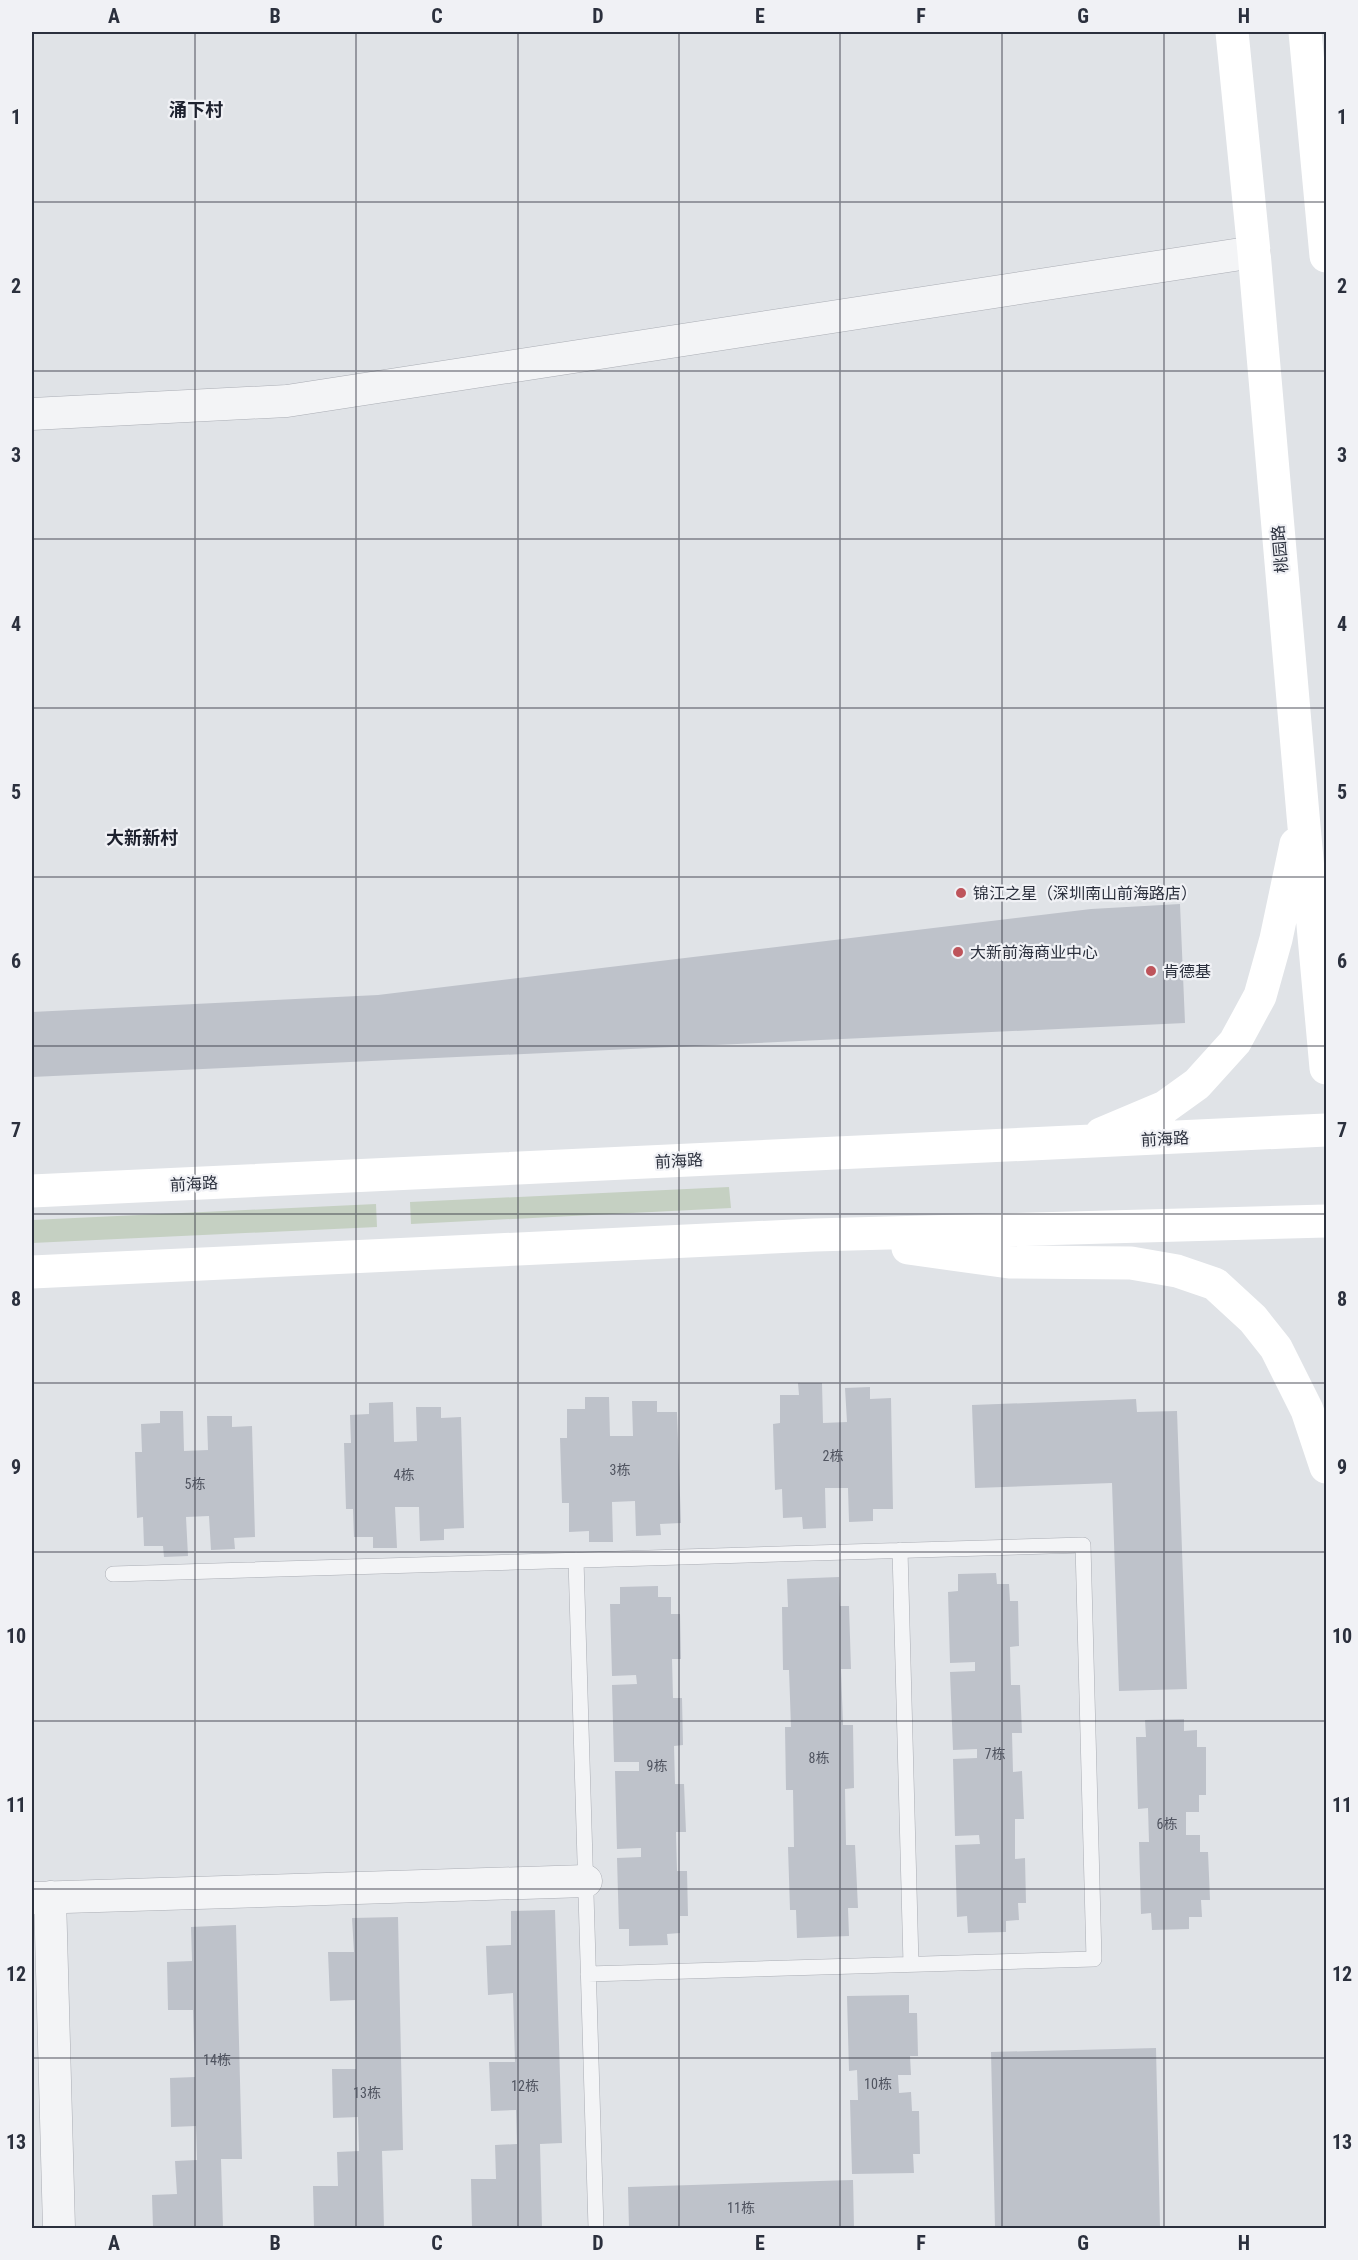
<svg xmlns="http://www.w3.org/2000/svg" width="1358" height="2260" viewBox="0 0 1358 2260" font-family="'Roboto Condensed','Noto Sans SC',sans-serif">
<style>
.green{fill:#c5d0c2}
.building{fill:#bec2ca}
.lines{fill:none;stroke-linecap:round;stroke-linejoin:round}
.lane-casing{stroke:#aaadb4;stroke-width:16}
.street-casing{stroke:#aaadb4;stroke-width:33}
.lane{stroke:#f3f4f6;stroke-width:15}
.street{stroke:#f3f4f6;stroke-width:32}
.secondary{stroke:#fff;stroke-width:33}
.grid{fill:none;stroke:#2b303d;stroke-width:1.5;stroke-opacity:0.55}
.poi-dot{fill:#be545b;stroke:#f0f1f5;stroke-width:2}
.labels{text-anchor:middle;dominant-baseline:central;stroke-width:4.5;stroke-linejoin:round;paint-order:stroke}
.number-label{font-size:14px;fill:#505460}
.street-label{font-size:16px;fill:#2b303d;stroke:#f0f1f5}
.poi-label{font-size:16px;fill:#2b303d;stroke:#f0f1f5;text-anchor:start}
.neighbourhood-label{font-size:18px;font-weight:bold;fill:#1d212e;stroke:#f0f1f5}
.neatline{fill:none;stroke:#2b303d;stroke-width:2}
.grid-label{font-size:20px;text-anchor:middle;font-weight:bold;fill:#2b303d}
</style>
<rect width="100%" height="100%" fill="#e0e3e7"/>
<path class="green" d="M729,1187l2,21 -320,16 -1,-22z
M376,1204l1,23 -345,16v-23z"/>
<path class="building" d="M1180,904l5,119 -1153,54v-65l346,-17 713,-86z
M798,1383h24l1,40 24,-1 -2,-34 25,-1v12l21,-1 2,111h-20v12l-24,1 -1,-34h-23l1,40 -23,1 -1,-12 -19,1 -1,-29 -7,1 -2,-66 7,-1v-28h19z
M585,1397h24l1,39h23l-1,-35h25v11h20l4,111 -21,1 1,11 -25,1 -1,-35 -23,1 1,40h-24v-11l-20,1v-29h-7l-2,-65h7v-29h18z
M1136,1399l1,13 40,-1 10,278 -68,2 -7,-208 -137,5 -3,-83z
M393,1402l1,40 23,-1 -1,-34h25v11l20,-1 3,111 -20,1v11l-24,1 -1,-34h-24l2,41h-24v-11h-19l-1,-28h-7l-2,-66h7l-1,-28 19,-1v-11z
M160,1411h23l1,40 24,-1 -1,-34h25v11l20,-1 3,111 -21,1 1,11 -24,1 -2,-34 -23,1 2,39 -24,1 -1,-11h-19l-1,-29 -6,1 -2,-66h7l-1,-28 19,-1z
M996,1573l1,11h12l1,17h8l1,45 -9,1 1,38h9l2,48h-10l1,39 9,-1 2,48h-9v40l10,-1 1,45h-8l1,17 -13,1v11l-38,1 -1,-17 -10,1 -2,-72 25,-1 -1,-9 -24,1 -2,-77 24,-1v-9l-24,1 -3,-78 25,-1v-9l-25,1 -2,-71 10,-1v-17z
M839,1577l1,29h9l2,63h-10l2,56h10l1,63 -9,1 1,56h9l3,63h-10l1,28 -52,2 -1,-28h-6l-2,-63h6l-1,-57h-7l-1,-63h6l-2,-57h-6l-1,-63h6l-1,-28z
M658,1586v11h13v17h9l1,45h-9l1,39h9l1,47 -9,1 1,38h9l2,48h-10l1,39h10l1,45h-8v17l-13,1 1,11 -39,1v-17h-10l-2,-71 24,-1v-9l-24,1 -2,-78h24v-9h-25l-2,-77 25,-1 -1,-9 -24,1 -2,-72h10v-17z
M1184,1719v12l13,-1v17h9v48h-7v17h-13v23h14v17h8l2,48h-9l1,17h-13v12l-37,1 -1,-17 -10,1 -2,-72h10l-1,-34 -10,1 -2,-72h10l-1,-17z
M555,1910l7,233 -22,1 2,84h-70l-1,-49h25l-1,-34 22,-1 -1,-34 -25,1 -2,-49h26l-2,-69 -25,2 -2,-49 25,-1v-34z
M398,1917l5,233 -21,1 2,77h-70l-1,-42h25l-1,-34 22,-1 -1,-34 -25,1 -1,-49h24l-1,-69 -25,1 -2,-49h26l-2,-34z
M236,1925l6,234h-21l2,69h-70l-1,-33 25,-1 -2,-33 22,-1 -1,-34 -25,1 -1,-49 25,-1 -1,-34 -1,-33h-25l-1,-48 25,-1 -1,-34z
M909,1995v18h8l1,43h-8l1,19h-13l1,18 12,-1 1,19h7l1,43h-7l1,19 -62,1 -2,-74h8l-1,-30 -8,1 -2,-75z
M1156,2048l4,180h-165l-4,-176z
M853,2180l1,48h-225l-1,-41z"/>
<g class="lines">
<g class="lane-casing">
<path id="lane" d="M900,1550l11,414
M576,1560l20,668
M113,1574l970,-29 11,414 -506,15"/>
</g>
<g class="street-casing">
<path id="street" d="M32,414l255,-13 967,-149
M50,1897l9,331
M32,1898l554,-17"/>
</g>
<use href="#lane" class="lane"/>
<use href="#street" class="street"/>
<path class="secondary" d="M1232,32l22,220 49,563 23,253
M1305,32l21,224
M1101,1134l64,-27 32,-23 38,-42 25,-46 16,-57 20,-95
M32,1191l1294,-61
M908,1248l101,14 122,1 46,8 38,13 38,35 23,29 31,62 19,57
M32,1272l782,-37 512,-14"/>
</g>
<path class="grid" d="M195,32v2196M356,32v2196M518,32v2196M679,32v2196M840,32v2196M1002,32v2196M1164,32v2196M32,202h1294M32,371h1294M32,539h1294M32,708h1294M32,877h1294M32,1046h1294M32,1214h1294M32,1383h1294M32,1552h1294M32,1721h1294M32,1889h1294M32,2058h1294"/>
<g class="poi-dot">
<circle cx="961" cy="893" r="6"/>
<circle cx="958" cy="952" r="6"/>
<circle cx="1151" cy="971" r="6"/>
</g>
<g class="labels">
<g class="number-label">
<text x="833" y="1456">2栋</text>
<text x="620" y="1470">3栋</text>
<text x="404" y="1475">4栋</text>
<text x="195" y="1484">5栋</text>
<text x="995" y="1754">7栋</text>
<text x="819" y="1758">8栋</text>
<text x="657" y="1766">9栋</text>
<text x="1167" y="1824">6栋</text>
<text x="217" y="2060">14栋</text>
<text x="878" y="2084">10栋</text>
<text x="525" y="2086">12栋</text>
<text x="367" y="2093">13栋</text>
<text x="741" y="2208">11栋</text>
</g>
<g class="street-label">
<text transform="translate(1280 549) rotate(-95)">桃园路</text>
<text transform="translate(1165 1139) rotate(-3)">前海路</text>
<text transform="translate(679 1161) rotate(-3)">前海路</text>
<text transform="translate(194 1184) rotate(-3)">前海路</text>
</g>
<g class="poi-label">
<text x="973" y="893">锦江之星（深圳南山前海路店）</text>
<text x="970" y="952">大新前海商业中心</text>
<text x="1163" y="971">肯德基</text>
</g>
<g class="neighbourhood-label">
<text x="196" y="109">涌下村</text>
<text x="142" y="837">大新新村</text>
</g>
</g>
<rect width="1358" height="2260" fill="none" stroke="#f0f1f5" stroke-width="66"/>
<rect x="33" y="33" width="1292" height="2194" class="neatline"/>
<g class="grid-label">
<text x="114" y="23">A</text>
<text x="275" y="23">B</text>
<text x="437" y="23">C</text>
<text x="598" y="23">D</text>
<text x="760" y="23">E</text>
<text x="921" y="23">F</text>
<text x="1083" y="23">G</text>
<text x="1244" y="23">H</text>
<text x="16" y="124">1</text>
<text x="1342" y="124">1</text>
<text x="16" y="293">2</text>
<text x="1342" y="293">2</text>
<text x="16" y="462">3</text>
<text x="1342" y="462">3</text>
<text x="16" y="631">4</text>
<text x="1342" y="631">4</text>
<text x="16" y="799">5</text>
<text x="1342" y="799">5</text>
<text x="16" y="968">6</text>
<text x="1342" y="968">6</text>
<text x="16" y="1137">7</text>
<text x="1342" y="1137">7</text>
<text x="16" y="1306">8</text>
<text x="1342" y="1306">8</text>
<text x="16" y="1474">9</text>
<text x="1342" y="1474">9</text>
<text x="16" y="1643">10</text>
<text x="1342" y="1643">10</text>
<text x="16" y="1812">11</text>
<text x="1342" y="1812">11</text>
<text x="16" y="1981">12</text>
<text x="1342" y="1981">12</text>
<text x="16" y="2149">13</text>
<text x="1342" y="2149">13</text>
<text x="114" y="2250">A</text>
<text x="275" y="2250">B</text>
<text x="437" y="2250">C</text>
<text x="598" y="2250">D</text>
<text x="760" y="2250">E</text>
<text x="921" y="2250">F</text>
<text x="1083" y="2250">G</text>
<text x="1244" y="2250">H</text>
</g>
</svg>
